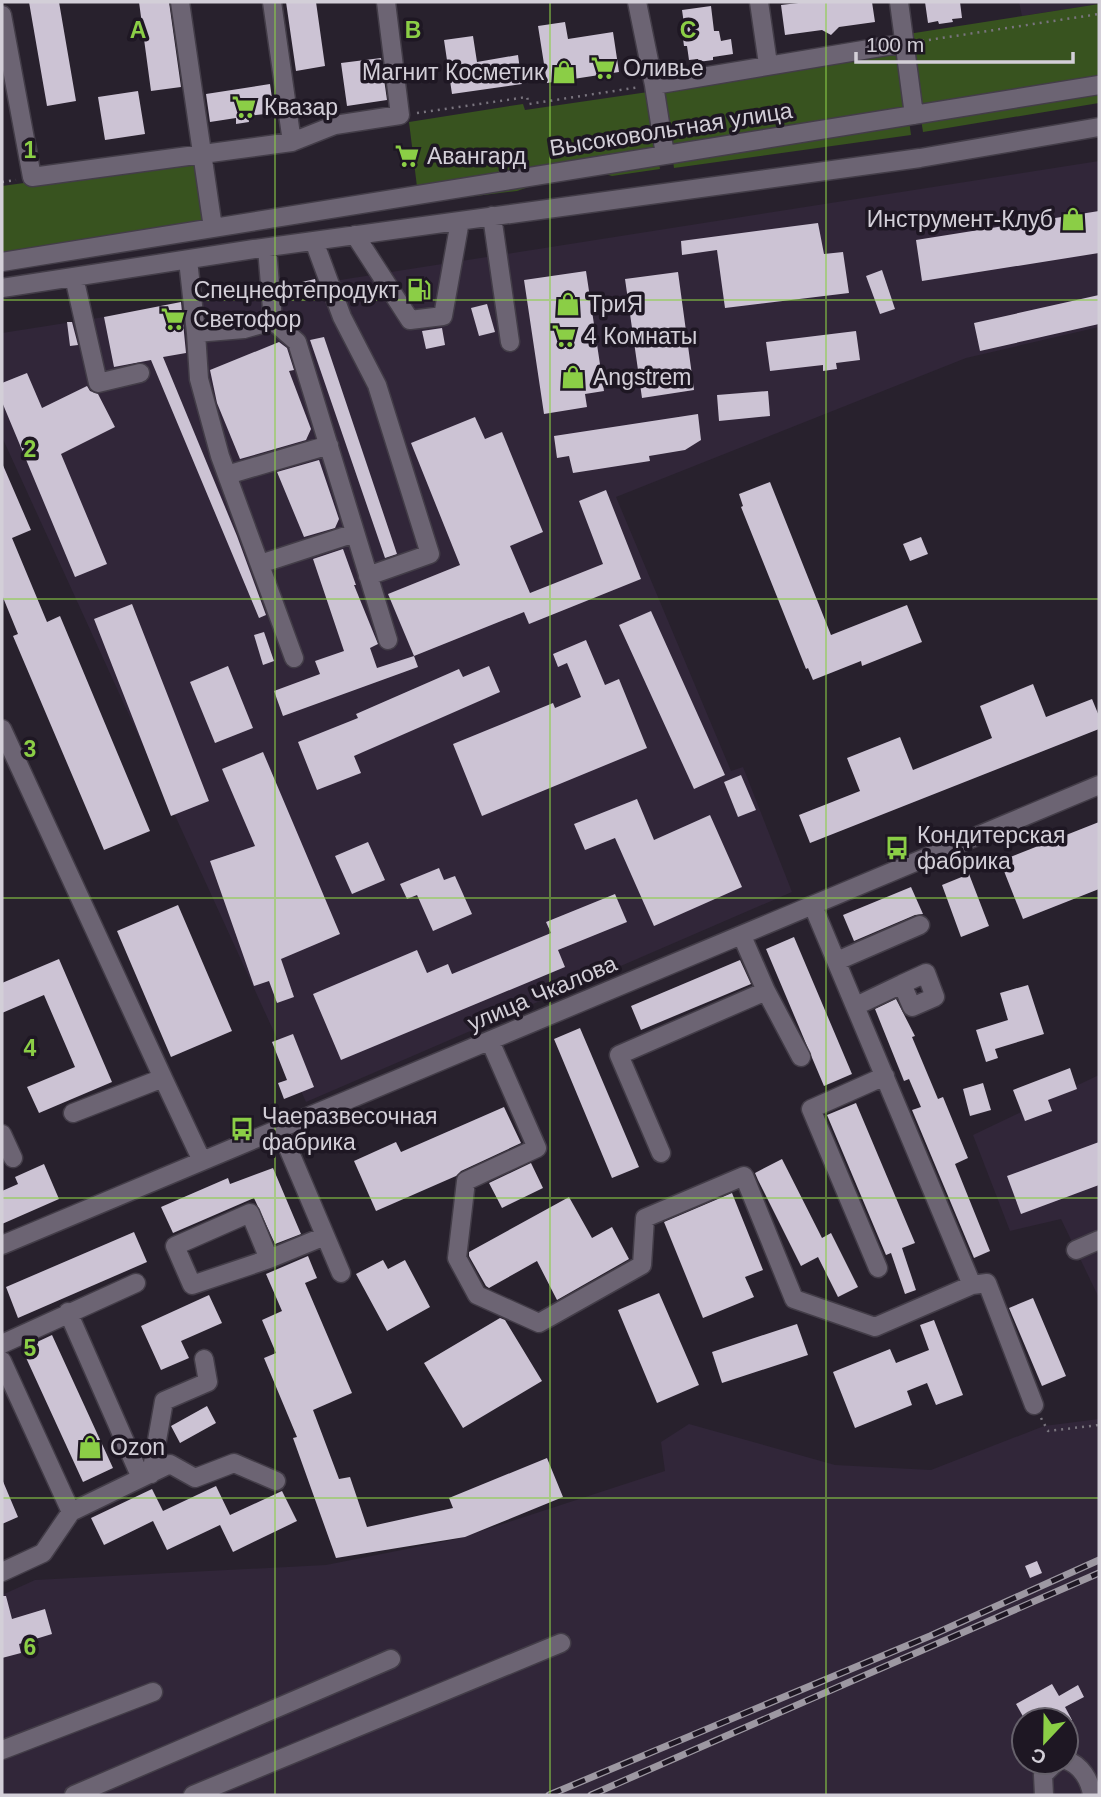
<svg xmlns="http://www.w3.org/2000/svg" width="1101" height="1797" viewBox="0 0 1101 1797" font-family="Arial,sans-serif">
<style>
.built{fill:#312639;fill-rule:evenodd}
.green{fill:#38531f}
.building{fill:#ccc3d4}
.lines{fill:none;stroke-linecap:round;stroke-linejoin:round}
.minor-casing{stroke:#433d48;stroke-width:21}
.path{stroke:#79747e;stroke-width:2.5;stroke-dasharray:2 5;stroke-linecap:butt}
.minor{stroke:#6c6473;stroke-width:18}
.rail-casing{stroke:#9d98a2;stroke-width:7}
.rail{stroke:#1e1723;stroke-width:4.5;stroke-dasharray:13;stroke-linecap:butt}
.grid{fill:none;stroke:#8bce46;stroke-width:2;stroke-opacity:0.55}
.labels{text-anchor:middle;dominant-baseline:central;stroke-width:7;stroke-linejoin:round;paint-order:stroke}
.poi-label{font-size:23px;fill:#d3cfd8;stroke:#1e1723;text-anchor:start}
.street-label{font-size:23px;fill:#d3cfd8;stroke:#1e1723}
.grid-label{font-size:23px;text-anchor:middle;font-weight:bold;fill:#8bce46;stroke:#1e1723;stroke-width:7;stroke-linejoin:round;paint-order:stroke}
</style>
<rect width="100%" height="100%" fill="#28212d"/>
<path class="built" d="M1019,2h80v2l-77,12z
M1099,161v166l-133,31 -350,139 115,274 12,-4 49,125 -486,210 -304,-665v-104z
M1099,1075v223l-38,-79 -51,12 -37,-96z
M1099,1419v376h-1097v-200l33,-15 291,-15 131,-26 208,-68 -4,-29 28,-18 146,41 96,5 113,-44zM1024,1720h42v42h-42z"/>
<path class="green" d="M1099,4v99l-176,29 -15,-98z
M900,53l11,82 -237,33 -11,-75z
M648,92l12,77 -48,7 -14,-4 -46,7 -35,12 -98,12 -10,-81 114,-18 2,6z
M199,159l9,60 -206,37v-70z"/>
<path class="building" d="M29,2h30l17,99 -29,5z
M139,2h30l12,85 -30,4z
M286,2h30l9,64 -29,5z
M807,2h65l3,20 -36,5 -8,8 -9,-5 -37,5 -4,-30z
M925,2h35l2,16 -10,1 1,3 -14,2 -1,-3 -10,2z
M711,6l3,25h5l2,10 10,-2 2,15 -20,3v3l-15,2v-3l-9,1 -2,-14h-3l-2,-15h3l-3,-21z
M565,22l3,17 45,-7 6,40 -72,11 -9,-57z
M473,36l4,26 41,-7 4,29 -70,10 -8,-54z
M381,58l6,42 -40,6 -6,-43z
M270,84l4,29 -26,3 1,6 -13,2v-6l-26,4 -4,-28z
M138,91l7,43 -40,6 -7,-43z
M1099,211v42l-177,28 -6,-41z
M818,223l6,31 19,-2 6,41 -124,15 -8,-58 -35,5 -1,-14z
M882,270l13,39 -15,5 -14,-38z
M586,271l18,120 -19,3 2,13 -43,7 -20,-134z
M678,272l16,118 -52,8 -17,-119z
M315,279l3,13 -26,5 -3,-12z
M1099,295v29l-119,27 -6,-28z
M181,302l5,51 -23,4 74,179 29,79 -7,3 -108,-258 -37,7 -10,-50z
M487,304l8,28 -16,4 -8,-28z
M67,322h5l6,23 -8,1z
M442,328l3,17 -19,4 -4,-18z
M856,331l4,29 -24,3 1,6 -14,2v-6l-53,6 -4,-29z
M324,337l73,217 -12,4 -75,-218z
M279,342l8,6 7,22 -5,1 22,58 -5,11 -66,19 -23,-56 -7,-33z
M27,373l15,35 45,-22 3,5 8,3 17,33 -54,27 46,110 -32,13 -73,-175v-19z
M768,391l2,25 -51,5 -2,-26z
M698,414l3,26 -16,10 -36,6 1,5 -77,12 -4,-17 -12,2 -3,-22z
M475,417l10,22 17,-7 41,100 -33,14 20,47 73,-29 -24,-63 27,-11 35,89 -112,45 -5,-12 -110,44 -26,-62 72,-29 -49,-122z
M319,460l20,59 -4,9 -31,9 -27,-65z
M2,463l29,67 -19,8 35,84 13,-6 90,215 -46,19 -91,-214 5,-2 -16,-39z
M770,482l61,153 76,-30 15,37 -60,24 -1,-5 -48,19 -5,-12 -2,1 -65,-162 2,-1 -4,-12z
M921,537l7,17 -18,7 -7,-17z
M343,549l13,36h-2l24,59 -8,4 7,20 37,-12 4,11 -135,49 -9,-25 46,-17 -5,-13 29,-10 -31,-92z
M132,604l77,197 -38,15 -77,-197z
M651,611l74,164 -31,14 -75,-164z
M264,632l10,29 -11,4 -9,-30z
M586,640l19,45 14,-6 28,69 -165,68 -29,-72 100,-41 2,5 26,-11 -14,-34 -9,4 -5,-13z
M228,666l25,62 -38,15 -25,-61z
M489,666l11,26 -146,64 7,17 -44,17 -19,-48 60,-24 -2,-4 103,-45 4,8z
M1033,684l13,33 46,-18 7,17v13l-289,114 -11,-28 61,-24 -13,-33 53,-21 13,33 79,-32 -12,-32z
M263,752l77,182 -59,25 13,38 -17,6 -8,-22 -15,5 -44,-125 45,-15 -33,-77z
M741,775l15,35 -18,7 -14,-35z
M637,799l17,41 56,-25 32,72 -88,39 -39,-88 -30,12 -11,-26z
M1099,822v67l-76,30 -23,-58z
M368,842l17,38 -33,14 -17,-38z
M439,868l5,12 11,-4 17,38 -39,17 -16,-36 -10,4 -7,-15z
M969,874l20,52 -28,11 -19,-52z
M911,887l12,27 -8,1 -61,26 -11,-26z
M615,894l12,28 -69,28 7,17 -224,93 -28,-66 104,-44 10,23 21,-9 4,10 99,-41 -5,-11z
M178,905l54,126 -61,26 -54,-126z
M794,937l58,137 -28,12 -58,-137z
M59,959l53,123 -73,31 -12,-26 48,-20 -31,-72 -42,18v-30z
M740,960l11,24 -110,46 -10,-24z
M1028,985l16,49 -49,15 3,9 -12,4 -10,-32 32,-10 -8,-27z
M896,999l19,37 -3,1 26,62 5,-2 25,61 -13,6 35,87 -16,7 -62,-148 9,-3 -12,-28 -5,2 -29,-72z
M580,1028l59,139 -27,11 -58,-139z
M293,1034l21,53 -30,12 -6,-16 9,-3 -15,-38z
M1070,1068l7,21 -29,11 4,11 -27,10 -12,-31z
M983,1083l8,27 -21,6 -7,-27z
M856,1103l59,140 -13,5 14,42 -11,4 -14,-41 -5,2 -59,-140z
M504,1107l17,36 -60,28 -5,5 -80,35 -22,-50 42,-19 5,10z
M1099,1142v43l-78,29 -14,-38z
M782,1159l40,79 9,-5 27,54 -20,10 -20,-40 -17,9 -43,-86 -3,-7z
M531,1163l12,25 -41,20 -13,-25z
M44,1164l15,35 -57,25v-33l16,-7 -3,-7z
M273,1168l28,66 -26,10 -21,-46 -81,35 -12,-26 67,-29 2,6z
M732,1193l31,77 -18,7 9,20 -51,21 -39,-96z
M569,1197l23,41 20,-11 17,32 -72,41 -20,-39 -48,27 -3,-2 -17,-30v-4z
M134,1232l13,30 -129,56 -12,-31z
M308,1256l9,22 -12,5 47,110 -39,17 26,69 11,-2 17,50 86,-19 -4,-10 98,-40 16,39 -98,40 -129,21 -43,-120 4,-1 -33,-79 12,-5 -14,-33 20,-9 -16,-37z
M383,1260l5,9 17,-9 25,47 -43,24 -31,-57z
M659,1293l40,92 -42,18 -39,-93z
M209,1295l13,28 -41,18 8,17 -28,12 -20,-44z
M1033,1298l33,78 -24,10 -33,-78z
M500,1318l5,2 37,61 -79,47 -39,-65z
M934,1320l29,75 -27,10 -9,-22 -20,8 5,14 -57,23 -22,-56 57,-23 6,14 33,-13 -9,-25z
M797,1324l11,31 -86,28 -10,-31z
M52,1335l61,133 -30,14 -61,-133z
M207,1406l9,17 -36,20 -9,-17z
M2,1479l16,38 -16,7z
M216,1486l14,29 52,-24 15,30 -64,31 -13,-27 -53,25 -14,-29 -49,24 -13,-27 61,-29 11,22z
M1037,1561l5,12 -12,5 -5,-12z
M2,1596h4l6,23 33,-10 7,25 -33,10 2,9 -19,5z
M1052,1684l7,12 19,-11 6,12 -19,10 7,13h-47l-9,-16z"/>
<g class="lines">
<g class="minor-casing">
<path id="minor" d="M180,2l33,226
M272,2l20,140
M637,2l17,83 11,70
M759,2l9,62
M899,2l15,113
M2,15l30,162 260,-35 43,-17 65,-10 -14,-113
M654,85l251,-42
M492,216l18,126
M355,235l55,85 33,-4 17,-95
M314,241l28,76 35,68 53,169 -62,22
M188,260l8,73 48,-4 29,-8 -6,-73
M2,262l1097,-177
M74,277l24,106 42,-10
M2,288l252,-39 666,-91 179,-31
M273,321l24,21 91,298
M196,333l3,46 21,77 74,202
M227,475l102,-30
M260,564l95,-31
M2,729l161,349
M813,906l159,379 15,-2 47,122
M742,936l24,55 35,66
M837,961l83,-36
M856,1006l46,-22 10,23 23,-10 -9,-24 -24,11
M490,1041l47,107 -71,33 -9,77 20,37 62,28 103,-58 3,-47 99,-42 50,123 81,28 97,-42
M73,1113l90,-35 39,83
M280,1129l61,144
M2,1134l11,24
M661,1153l-42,-98 147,-64
M2,1245l1097,-460
M1076,1250l23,-10
M269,1259l-77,26 -17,-39 75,-33 19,46 56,-23
M878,1268l-67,-159 74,-33
M68,1312l73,166
M2,1344l134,-61
M2,1361l69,151
M151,1474l13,-73 44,-19 -4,-23
M2,1572l41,-19 28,-41 99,-48 25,14 39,-15 42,18
M2,1750l151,-58
M1066,1760c15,5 24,20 26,35
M74,1795l317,-136
M193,1795l368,-152
M1044,1795l-1,-20 13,-13"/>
</g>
<path class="path" d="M922,41l177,-27
M417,113l110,-16 2,7 111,-17
M2,182l14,-2
M1041,1418l7,13 51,-6"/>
<use href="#minor" class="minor"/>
<g class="rail-casing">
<path id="rail" d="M549,1795l381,-159 169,-76
M591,1795l508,-222"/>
</g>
<use href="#rail" class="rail"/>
</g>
<path class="grid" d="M275,2v1793M550,2v1793M826,2v1793M2,300h1097M2,599h1097M2,898h1097M2,1198h1097M2,1498h1097"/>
<defs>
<g id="supermarket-bare" transform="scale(1.89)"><path d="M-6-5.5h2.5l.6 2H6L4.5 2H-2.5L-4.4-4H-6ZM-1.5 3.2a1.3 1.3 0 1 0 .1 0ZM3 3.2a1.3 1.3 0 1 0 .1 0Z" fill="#8bce46" stroke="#1e1723" stroke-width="2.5" paint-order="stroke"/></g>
<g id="shop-bare" transform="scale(1.89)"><path d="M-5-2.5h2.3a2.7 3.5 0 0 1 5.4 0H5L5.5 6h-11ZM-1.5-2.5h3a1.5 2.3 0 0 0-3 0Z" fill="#8bce46" stroke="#1e1723" stroke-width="2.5" paint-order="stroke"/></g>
<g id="fuel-bare" transform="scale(1.89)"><path d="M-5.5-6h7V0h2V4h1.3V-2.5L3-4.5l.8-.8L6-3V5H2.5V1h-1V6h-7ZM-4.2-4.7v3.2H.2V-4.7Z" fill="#8bce46" stroke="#1e1723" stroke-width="2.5" paint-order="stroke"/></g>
<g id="bus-bare" transform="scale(1.89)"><path d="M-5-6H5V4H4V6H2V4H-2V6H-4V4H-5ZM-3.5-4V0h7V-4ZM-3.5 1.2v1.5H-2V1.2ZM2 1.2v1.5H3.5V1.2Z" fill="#8bce46" stroke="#1e1723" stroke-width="2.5" paint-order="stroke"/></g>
</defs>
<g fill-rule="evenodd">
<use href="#supermarket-bare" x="603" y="68"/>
<use href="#shop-bare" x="564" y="72"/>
<use href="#supermarket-bare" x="244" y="107"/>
<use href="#supermarket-bare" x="407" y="156"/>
<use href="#shop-bare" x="1073" y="219"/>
<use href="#fuel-bare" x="419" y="290"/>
<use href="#shop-bare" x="568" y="304"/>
<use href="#supermarket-bare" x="173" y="319"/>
<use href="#supermarket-bare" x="564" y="336"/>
<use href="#shop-bare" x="573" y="377"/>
<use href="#bus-bare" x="897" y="848"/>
<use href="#bus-bare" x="242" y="1129"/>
<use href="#shop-bare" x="90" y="1447"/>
</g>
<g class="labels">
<g class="poi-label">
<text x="623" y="68">Оливье</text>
<text x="544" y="72" text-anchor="end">Магнит Косметик</text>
<text x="264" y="107">Квазар</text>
<text x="427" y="156">Авангард</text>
<text x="1053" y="219" text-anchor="end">Инструмент-Клуб</text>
<text x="399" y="290" text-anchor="end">Спецнефтепродукт</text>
<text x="588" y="304">ТриЯ</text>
<text x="193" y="319">Светофор</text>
<text x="584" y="336">4 Комнаты</text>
<text x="593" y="377">Angstrem</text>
<text x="917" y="835">Кондитерская<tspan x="917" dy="26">фабрика</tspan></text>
<text x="262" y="1116">Чаеразвесочная<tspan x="262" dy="26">фабрика</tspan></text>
<text x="110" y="1447">Ozon</text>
</g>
<g class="street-label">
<text transform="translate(671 129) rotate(-9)">Высоковольтная улица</text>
<text transform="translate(542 993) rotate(-23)">улица Чкалова</text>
</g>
</g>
<g class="grid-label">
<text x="138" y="38">A</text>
<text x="413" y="38">B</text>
<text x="688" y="38">C</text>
<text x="30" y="158">1</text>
<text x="30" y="457">2</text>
<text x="30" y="757">3</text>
<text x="30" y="1056">4</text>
<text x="30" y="1356">5</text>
<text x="30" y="1655">6</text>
</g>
<rect width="1101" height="1797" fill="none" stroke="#d3cfd8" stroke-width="7"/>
<g transform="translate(1045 1741) rotate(202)"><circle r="33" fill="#1e1723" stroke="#66616b" stroke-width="2"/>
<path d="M0-5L12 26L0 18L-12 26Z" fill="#8bce46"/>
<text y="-10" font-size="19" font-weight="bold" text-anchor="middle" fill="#d3cfd8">С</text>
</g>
<path d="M856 52v10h217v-10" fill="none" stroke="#d3cfd8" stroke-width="3.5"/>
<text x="866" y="52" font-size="21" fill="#d3cfd8" stroke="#1e1723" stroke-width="5" paint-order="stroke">100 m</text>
</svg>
